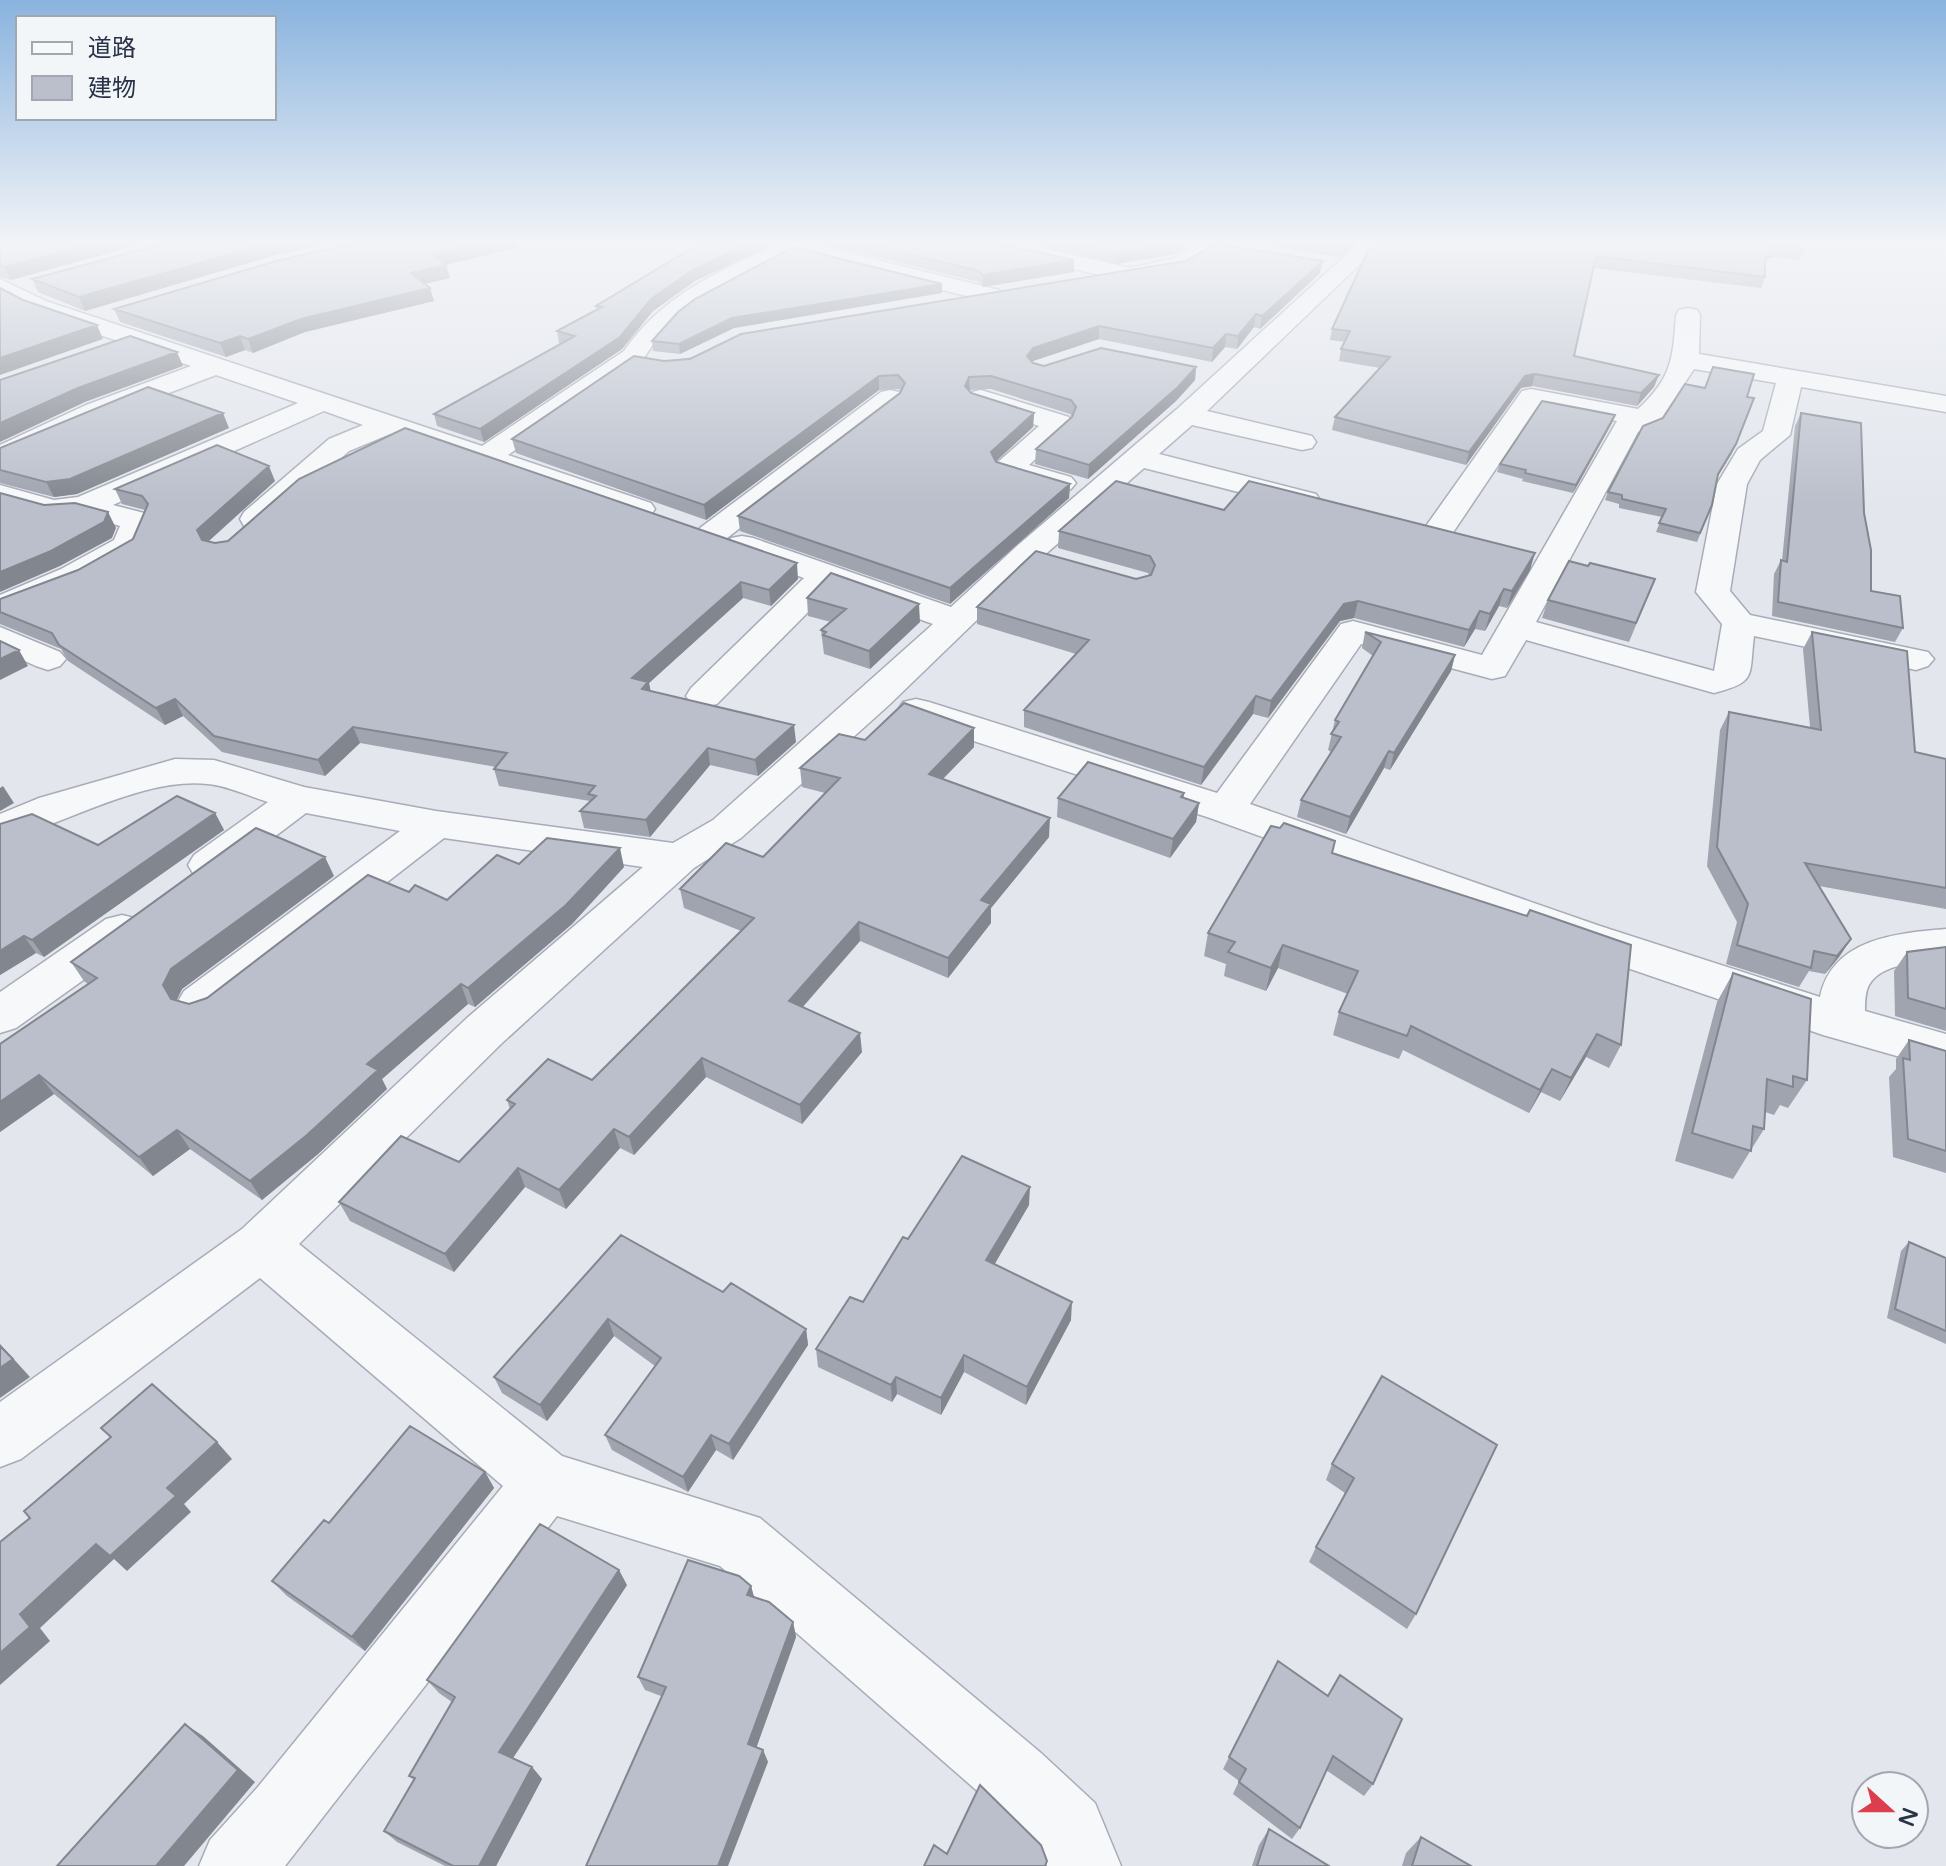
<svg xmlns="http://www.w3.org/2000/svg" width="1946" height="1866" viewBox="0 0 1946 1866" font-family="'Varela Round','Noto Sans JP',sans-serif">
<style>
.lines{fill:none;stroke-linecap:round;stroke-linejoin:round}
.minor-casing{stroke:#a7acb8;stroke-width:3}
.minor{fill:#f7f8fa;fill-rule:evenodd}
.wall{fill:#a0a4af}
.shaded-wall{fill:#82868e}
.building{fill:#babfcb;stroke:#82868e;stroke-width:2}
</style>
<rect width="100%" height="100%" fill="#e3e6ed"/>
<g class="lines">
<g class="minor-casing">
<path id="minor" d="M780,243h28l191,47 4,5 -4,5 -8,2 -198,-49 -57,28 -44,26 -36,33 -14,21 -134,94 143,48 4,6 -4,6 -11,3 -11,-3 -239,-81 -41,17 -83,75 -11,2 -11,-2 -4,-7 4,-7 85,-73 34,-14 -39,-14 -211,94 35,9 4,7 -13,31 -54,31 -85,34v-22l61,-26 53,-29 6,-14 -37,-11 -30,3 -53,-15v-18l54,15 24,-3 220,-94 -82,-28 -110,42 -106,48v-20l86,-40 105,-39 -161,-55 -30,-16v-16l46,22 436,145 142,-95c38,-56 97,-81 156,-108z
M984,243h37l109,25 46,-10 23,-15h19l2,3 -29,22 -66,13 -138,-33z
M1359,243h23l-175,168 105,25 4,6 -4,6 -10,2 -110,-25 -33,29 157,40 4,6 -4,6 -11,3 -161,-41 -104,91 -151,146 -148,133 -47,30 -193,176 -202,200 263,212 198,62 281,235 54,50 26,63h-74l-5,-12 -51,-51 -271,-237 -163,-50 -272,350h-86l11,-26 47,-52 246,-302 -243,-208 -239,181 -21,8v-65l242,-173 225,-211 176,-151 -199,-29 -228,177 -16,5 -16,-5 -7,-12 7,-12 216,-160 -94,-18 -82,62 -15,4 -15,-4 -6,-10 6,-10 74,-53c-19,-6 -40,-16 -60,-18 -66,-7 -145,41 -208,58v-28l39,-16 136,-39 39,1 90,27 132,24 237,32 40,-23 220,-196 -101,-36 -115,116 -13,3 -13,-3 -5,-8 5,-8 113,-110 -73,-26 -5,-7 5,-7 11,-2 11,2 198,69 67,-62 159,-136z
M1688,308l9,2 3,5 -1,39 247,42v16l-145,-25 -11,48 -30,25 -13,24 -17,107 20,24 178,37 6,7 -6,7 -12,4 -162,-34c-5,41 3,46 -40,57l-188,-53 -21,36 -13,3 -131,-35 -111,160 350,122 220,71c12,-58 76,-64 126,-68v32c-23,1 -64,1 -77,24 -4,7 -4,18 -4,26l81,23v36l-123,-35 -254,-87 -359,-130 -307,-100 -5,-8 5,-8 13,-3 13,3 288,91 124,-169 12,-3 129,34 135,-234 -79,-15 -90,134 -11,2 -11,-2 -5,-7 101,-142 9,-2 107,20c34,-31 35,-51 38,-94l3,-5zM1694,369l82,14 -13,48 -25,18 -21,35 -21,108 26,32 -8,47 -178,-49 102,-190 19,-7z
M890,390l9,2 4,6 -4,6 -177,138 -11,2 -11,-2 -5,-7 5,-7 181,-136z
M981,390l88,27 4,6 -4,6 -40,36 42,12 5,6 -5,6 -10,3 -63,-18 -5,-6 5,-6 41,-36 -67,-22 -4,-6 4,-6z
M0,627l60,25 6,7 -6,7 -12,4 -12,-4 -36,-16z
M122,915l16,4 6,11 -6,11 -122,87 -16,5v-41l106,-73z"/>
</g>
<use href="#minor" class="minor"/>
</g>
<path class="wall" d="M0,243h145l-134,37 -11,-3z
M819,243h178l77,17v12l-91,15 -4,-5z
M1032,243h153v5l-10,6 -59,10z
M1249,243h109l-19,14z
M1378,243h423l3,6 -4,11 -31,-3 -4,11v9l-4,11 -168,-20 -19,88 80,31 -17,19 -105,-20 -11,2 -55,77 -134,-35 3,-13 45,-49 -41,-7 2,-12 4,-7 -15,-2 2,-11z
M517,248l-72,17 5,13 -25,6 9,17 -129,31 -52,21 -8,-3 -19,7 -106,-35 -6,-13z
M272,256l-187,55 -47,-19 -6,-13z
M1320,273l-60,56 -6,-2 -17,22 -12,-2 -13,15 -113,-23 -66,22v2l11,3 152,1 -1,13 -19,21 -88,78 -53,-15 1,-15 36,-32 -2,-3 -79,-25 -21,1 1,3 63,20 -1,14 -37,34 74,23 -1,14 -119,106 -210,-73 -2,-15 162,-123 1,-2 -2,-2 -20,1 -173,130 -190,-67 -4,-14 152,-78z
M695,281l-42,30 -31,38 -138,93 -47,-16 -3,-12 127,-70 -2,-1 -2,-12 40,-21 -1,-4z
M942,293l-208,35 -54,26 -27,-3 -1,-10z
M1801,413l63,100 7,78 32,37 -8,14 -123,-26 2,-42 7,-14 1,1 13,-135z
M1612,423l-39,70 -51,-12 1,-2 -26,-7 3,-8z
M229,428l-152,66 -23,3 -54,-14v-35z
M1732,453l-15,25 -5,27 -15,37 -41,-10 6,-15 -43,-9v-4l-14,-4 3,-8z
M275,481l-67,61 7,1 583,36 -27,27 -28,-8 -94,85 1,8 146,51 -38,34 -48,-11 -60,72 -66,-9 -4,-17 10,-10 -91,-15 -5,-17 2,-2 -136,-24 -35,33 -103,-24 -39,-36 -18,9 -97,-64 -7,-12 -61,-25v-25l78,-29 55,-31 12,-29 -23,-6 -7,-15z
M1224,510l306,60 -23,38 -8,-2 -14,25 -10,-2 -11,18 -110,-29 -14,3 -72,97 -15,-4 -52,71 -177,-58v-17l52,-56 -99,-30v-17l159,-28 13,-4 -1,-2 -90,-25 1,-17z
M1588,566l67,13 -26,63 -87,-24 6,-18z
M807,598l113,24 -50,47 -46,-15 -3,-24 10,-8 -23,-6z
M1365,632l90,23 -4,16 -61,99 -6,-2 -38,66 -49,-17 4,-17 30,-48 -3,-2 7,-30 38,-64 -11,-8z
M1812,632l103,120 31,7v150l-127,-23 32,53 -12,18 -14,17 -16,-3 -10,16 -73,-23 11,-42 -30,-56 13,-136 9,-18 81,15 -7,-78z
M865,740l109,7 -31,32 106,58 -58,71v15l-43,55 -88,-37 -57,66 59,45 -60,72 -96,-47 -72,78 -14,-7 -54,61 -41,-22 -71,85 -104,-51 -11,-19 120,-40 51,-53 -3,-9 85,-20 149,-149 -57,-23 -4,-19 83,-32 62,-64 -23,-6 -2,-19z
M1184,793v5l15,5 -3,19 -26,36 -113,-41 1,-19z
M215,813l9,17 -180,127 -8,-4 -36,22v-151l98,21z
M1332,853l289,192 -12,23 -23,-11 -26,44 -19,-9 -12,21 -126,-63 -4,9 -66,-24 6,-23 9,-18 -70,-26 -12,23 -42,-15 2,-12 -22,-8 4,-23z
M519,864l105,3 -52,57 -97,83 -7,-3 -86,75 5,10 -69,65 -56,46 -72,-51 -37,27 -99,-82 -54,38v-88l88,-60 -4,-3 -13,-19 263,-86 -152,113 -5,11 12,4 18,-6 202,-106 38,8z
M1946,947v84l-51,-15 -1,-45 13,-19z
M1733,973l74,107 -19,28 -8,-3 -6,10 -9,-3 -1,17 -31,50 -58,-18 42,-159z
M1909,1040l37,11v122l-53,-16 -4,-80 7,-8v-10z
M1029,1205l-35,59 77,56 -45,85 -62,-33 -23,43 -44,-21 -5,8 -74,-35 -2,-18 47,-47 45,-63z
M621,1235l102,57 83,37 2,16 -75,115 -17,-10 -28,42 -76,-42 -7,-15 50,-69 -41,-30 -67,85 -45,-28 -8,-16z
M1909,1242l37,16v86l-59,-26 14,-67z
M1382,1376l34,238 -9,15 -98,-67 7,-15 29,-54 -19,-13 6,-16z
M485,1472l9,16 -129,163 -78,-55 -15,-15 57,-58z
M627,1585l-114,173 19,9 10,12 -46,87h-51l-48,-24 -13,-11 30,-51 -5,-4 43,-74 -13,-9 -12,-13z
M751,1586l3,11 39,25 3,15 -40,111 7,2 5,12 -107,-66 -16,-6 -7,-13z
M1278,1661l95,123 -9,12 -38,-26 -26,58 -8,11 -59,-45 6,-13 -16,-12z
M1269,1829l60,37h-77l7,-21z
M1421,1837l50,29h-69l4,-13z"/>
<path class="shaded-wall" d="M94,243h51l-134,37 -6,-13z
M271,243h61l-60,13 -187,55 -6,-14z
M484,243h32l1,5 -81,19 -4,-13z
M751,243h24l-80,38 -42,30 -31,38 -138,93 -4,-13 171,-130 43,-30z
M1177,243h8v5l-10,6 -59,10 1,-11z
M1346,243h12l-19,14 2,-11z
M1074,260v12l-91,15v-12z
M1323,261l-3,12 -60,56 2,-13z
M446,265l4,13 -36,8 -3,-13z
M942,284v9l-208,35 -54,26 -1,-10 53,-26z
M430,288l4,13 -129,31 -52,21 -5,-14 53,-20z
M1256,314l-2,13 -17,22 1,-13z
M97,325l6,14 -103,36v-17z
M1099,326v13l-66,22 -6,8v-13l6,-8z
M1226,334l-1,13 -13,15 1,-14z
M240,336l5,14 -19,7 -6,-14z
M177,352l6,14 -98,36 -85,40v-19l78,-35z
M1196,367l-1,13 -19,21 -88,78 1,-14z
M1535,374l-3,12 -11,2 -55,77 3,-13 56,-76z
M1659,375l-5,12 -17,19 4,-13z
M879,376v14l-173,130 -2,-15z
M969,377l1,13 -5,-4z
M223,413l6,15 -152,66 -23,3 -8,-15z
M1034,413l-1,14 -42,39v-14z
M1615,415l-3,8 -39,70 3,-8z
M1736,444l-4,9 -18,29 4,-8z
M269,466l6,15 -71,64 -7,-15z
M1070,484l-1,14 -119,106v-16z
M108,512l8,16 -4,10 -52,28 -60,26v-20z
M1535,553l-5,17 -23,38 5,-17z
M797,563l1,16 -27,27 -2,-16z
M741,582l2,16 -94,85 3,15 -7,8 -13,-28z
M1504,589l-5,17 -14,25 5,-17z
M1358,601l-4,17 -14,3 -72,97 3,-17 73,-97z
M919,604l1,18 -50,47 -1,-18z
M1480,611l-5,18 -11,18 5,-17z
M19,650l9,16 -28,14v-21z
M1455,655l-4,16 -61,99 4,-17z
M1256,696l-3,18 -52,71 3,-18z
M175,699l8,17 -18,9 -9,-17z
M794,725l2,17 -38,34 -3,-16z
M353,727l7,16 -35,33 -7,-16z
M974,728v19l-45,46v-19z
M708,748l2,17 -60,72 -4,-17z
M1389,751l-5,17 -38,66 4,-17z
M3,786l11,17 -14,8v-23z
M1199,803l-3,19 -26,36 3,-19z
M215,813l9,17 -180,127 -12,-17z
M1050,818l-1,19 -58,71v15l-43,55v-20l33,-58z
M620,848l4,19 -52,57 -97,83 -7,-19z
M325,857l9,19 -152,113 -8,16 -11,-20 8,-16z
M859,922l1,19 -69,79 -2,-19z
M24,936l12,17 -36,22v-24z
M1851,939l-12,18 -14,17 12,-18z
M1283,945l-5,23 -12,23 5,-23z
M461,984l7,20 -86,75 5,10 -69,65 -56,46 -12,-19 117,-117z
M860,1033l2,19 -60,72 -2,-19z
M1597,1034l-11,23 -26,44 11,-23z
M702,1058l4,19 -72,78 -5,-18z
M1552,1069l-11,23 -12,21 11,-23z
M39,1075l15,19 -54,38v-30z
M614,1129l6,19 -54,61 -7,-19z
M177,1130l13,19 -37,27 -14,-19z
M518,1168l7,19 -71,85 -9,-18z
M1030,1187l-1,18 -43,74v-19z
M1072,1302l-1,18 -45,85 1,-18z
M608,1319l6,17 -67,85 -7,-16z
M806,1329l2,16 -75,115 -4,-16z
M0,1344l30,33 -30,21z
M964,1355v17l-23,43v-17z
M896,1377l1,17 -5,8 -1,-17z
M711,1435l5,15 -28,42 -5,-15z
M217,1442l15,17 -48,45 7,8 -64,59 -13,-12 -74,69 10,13 -50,44v-32l20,-39 76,-70 71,-56z
M485,1472l9,16 -129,163 -13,-14z
M619,1570l8,15 -118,179 -10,-12z
M751,1586l4,15 -8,-6z
M793,1622l3,15 -43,120 -5,-13z
M185,1724l18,12 52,46 -71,84h-28z
M763,1750l5,12 -40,104h-10z
M532,1767l10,12 -46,87h-17z"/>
<path class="building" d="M0,243h94l-89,24 -5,-1z
M166,243h105l-192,54 -47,-18z
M356,243h128l-52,11 14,11 -35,8 19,15 -129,31 -53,20 -8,-3 -20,7 -106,-34 162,-48z
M700,243h51l-57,26 -43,30 -31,38 -140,92 -46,-15 141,-78 -18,-5 45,-24 -6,-1z
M862,243h135l77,17 -91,15 -4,-4z
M1076,243h101l-60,10z
M1320,243h26l-5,3z
M1378,243h423l3,6 -34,-3v11l-5,-1v21l-169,-21 -22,100 85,19 -18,18 -106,-19 -10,2 -56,76 -134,-35 55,-60 -49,-8 9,-18 -18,-2 36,-78z
M1216,244l107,17 -61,55 -6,-2 -18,22 -12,-2 -13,14 -114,-22 -66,22 -6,8 6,7 11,3 57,-18 95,19 -18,20 -89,78 -53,-16 36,-32 4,-10 -5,-7 -80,-24 -22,1 -4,9 6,7 63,20 -43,39 5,10 74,22 -120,104 -212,-72 162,-123 5,-10 -7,-8 -19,1 -175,129 -192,-66 122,-83 30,5 26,-2 51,-25 444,-73z
M793,247l149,37 -210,34 -53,26 -27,-3 26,-29 17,-13z
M0,288l23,12 74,25 -97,33z
M130,336l47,16 -99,36 -78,35v-43z
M1713,367l41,7 -7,23 7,1 -18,46 -18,30 -6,31 -12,28 -41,-10 7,-14 -44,-10v-4l-14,-3 35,-66 20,-8 22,-34 20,4z
M148,387l75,26 -153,66 -24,3 -46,-12v-22z
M1542,401l73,14 -39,70 -51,-12 1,-3 -26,-6z
M1801,413l60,10 3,90 7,37v41l29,5 3,32 -125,-26 3,-42 6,2z
M405,428l392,135 -28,27 -28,-8 -109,96 16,4 -6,7 152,36 -39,35 -47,-12 -62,72 -66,-9 16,-15 -8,-2 7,-8 -101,-17 13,-16 -154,-26 -35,33 -104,-24 -39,-37 -19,9 -97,-63 -7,-12 -52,-21v-13l78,-29 55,-31 15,-35 -6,-8 -27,-7 102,-44 52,21 -72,64 5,10 13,3 13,-2 71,-62z
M1116,481l108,29 25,-29 286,72 -23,38 -8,-2 -14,25 -10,-3 -11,19 -111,-29 -14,3 -73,97 -15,-5 -52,71 -180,-57 65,-70 -112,-33 59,-56 100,28 15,-4 4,-10 -5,-9 -91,-25z
M0,493l44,12 31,-2 33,9 -4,10 -53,29 -51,21z
M1569,561l19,5 2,-3 65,16 -19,44 -88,-23z
M831,573l88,31 -50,47 -46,-16 3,-3 -5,-2 25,-21 -39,-11z
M1365,632l90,23 -61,98 -5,-2 -39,66 -49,-17 40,-63 -10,-3 8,-12 -4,-2 46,-78z
M1812,632l95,19 8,101 31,7v129l-141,-25 46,76 -14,17 -23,-5 -3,17 -74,-23 11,-41 -31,-57 12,-135 92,18z
M0,641l19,9 -19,9z
M904,703l70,25 -45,46 121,44 -69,82 10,4 -43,54 -89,-36 -70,79 71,32 -60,72 -98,-47 -73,79 -15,-8 -55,61 -41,-22 -73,86 -106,-52 62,-66 58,26 56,-58 -8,-4 41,-41 44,21 162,-162 -74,-29 46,-46 37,14 77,-79 -40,-10 39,-34 26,6z
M1088,762l96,31 -3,4 18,6 -26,36 -115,-41z
M177,796l38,17 -183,127 -8,-4 -24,15v-127l32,-10 66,31z
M1284,823l51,18 -3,12 195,63 3,-6 101,35 -10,100 -24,-11 -26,44 -19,-9 -12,21 -129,-64 -4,10 -68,-24 19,-41 -75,-26 -12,23 -43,-16 7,-10 -27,-9 63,-107 9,2z
M256,828l69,29 -154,112 -8,16 8,14 18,5 18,-6 161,-123 41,17 6,-7 32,15 50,-45 22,9 28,-26 73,10 -54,57 -98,83 -7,-4 -94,80 11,6 -71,65 -57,46 -73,-51 -38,27 -100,-82 -39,27v-58l97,-66 -26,-16z
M1946,947v62l-38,-11 -1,-46z
M1733,973l78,26 -4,81 -14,-4v11l-26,-8 -3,50 -11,-3 -2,25 -59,-18z
M1909,1040l37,11v100l-38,-12 -5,-81 7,2z
M962,1156l68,31 -44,73 86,42 -45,85 -63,-32 -23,43 -45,-21 -5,8 -75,-36 34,-52 13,5 40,-65 5,2z
M621,1235l102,57 8,-9 75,46 -77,115 -18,-9 -28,42 -78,-42 56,-77 -53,-39 -68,86 -46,-28z
M1909,1242l37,16v73l-51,-22z
M0,1346l13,13 -13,9z
M1382,1376l115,69 -81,169 -100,-67 38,-69 -22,-14z
M152,1384l65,58 -50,46 9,8 -66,60 -14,-12 -76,70 10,13 -30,26v-111l30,-24 -6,-7 87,-74 -10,-9z
M410,1426l75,46 -133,165 -80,-56 52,-61 5,3z
M540,1524l79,46 -120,182 33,15 -53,99h-26l-69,-35 31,-53 -6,-2 46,-79 -28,-17z
M688,1560l51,16 12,10 -4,9 22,7 24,20 -45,122 15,6 -45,116h-132l80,-179 -28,-10z
M1278,1661l50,35 12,-21 62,44 -29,65 -40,-28 -33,72 -61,-46 7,-13 -17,-12z
M185,1724l53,46 -82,96h-99z
M980,1785l61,60 6,16 -2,5h-121l10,-21 13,9z
M1269,1829l60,37h-72z
M1421,1837l50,29h-59z"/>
<linearGradient id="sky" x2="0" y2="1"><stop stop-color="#89b3de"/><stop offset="0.48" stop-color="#f2f4f7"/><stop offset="1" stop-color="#f2f4f7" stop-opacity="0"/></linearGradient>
<rect width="1946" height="504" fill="url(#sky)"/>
<rect x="16" y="16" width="260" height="104" fill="#f3f6f9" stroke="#a2a8b2" stroke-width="2"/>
<rect x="32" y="42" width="40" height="12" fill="#f7f8fa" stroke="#a2a8b2" stroke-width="2"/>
<text x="88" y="56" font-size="24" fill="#293247">道路</text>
<rect x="32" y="76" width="40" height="24" fill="#babfcb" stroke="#a2a8b2" stroke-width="2"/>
<text x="88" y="96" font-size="24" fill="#293247">建物</text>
<g transform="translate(1890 1810) rotate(111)"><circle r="38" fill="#f3f6f9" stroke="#a2a8b2" stroke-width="2"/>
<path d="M0-6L14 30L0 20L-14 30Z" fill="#dc3e4d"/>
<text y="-12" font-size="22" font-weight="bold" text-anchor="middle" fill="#293247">N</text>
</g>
</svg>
